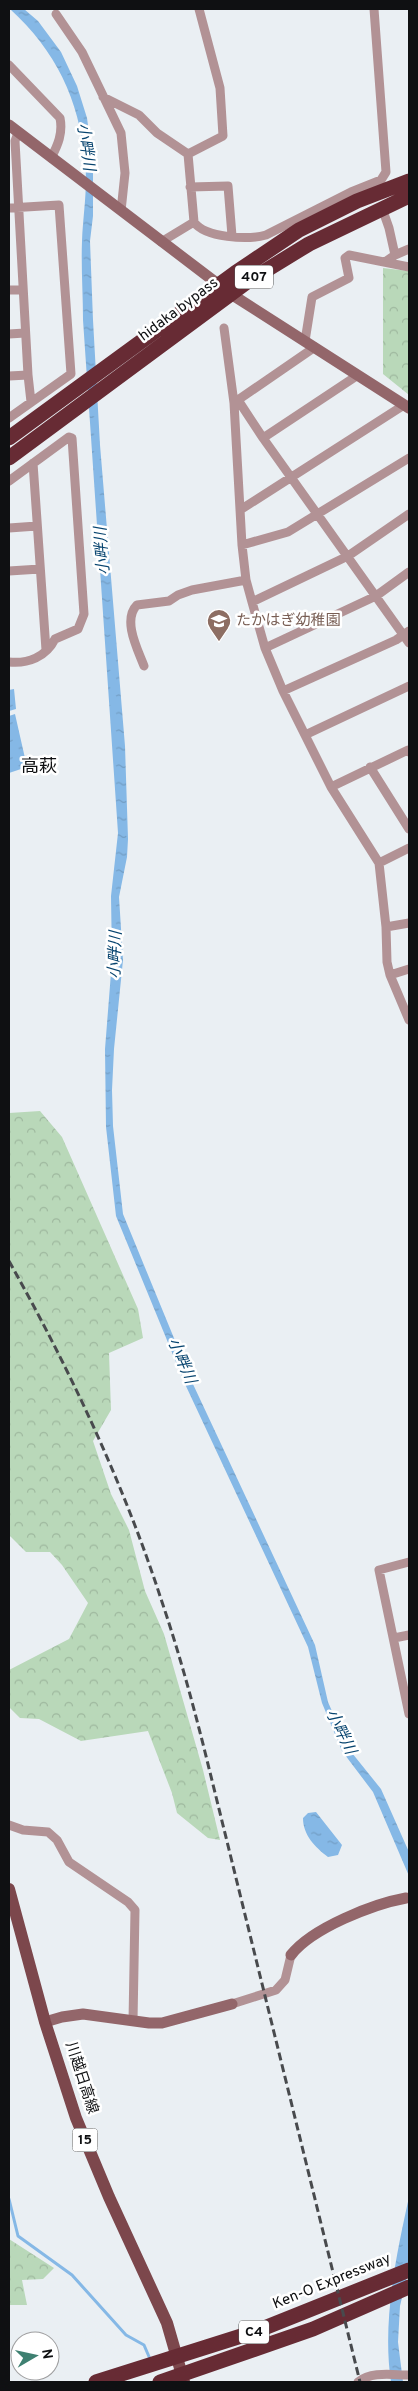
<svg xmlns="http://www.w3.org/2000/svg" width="418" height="2391" viewBox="0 0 418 2391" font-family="Overpass,'Noto Sans JP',sans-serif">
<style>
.forest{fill:url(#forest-crowns)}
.water{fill:url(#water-ripples)}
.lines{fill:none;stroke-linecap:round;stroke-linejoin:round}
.stream{stroke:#85b8e6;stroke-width:3}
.street{stroke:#b29295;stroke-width:9}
.secondary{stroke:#93666a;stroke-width:11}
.primary{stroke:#7c474c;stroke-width:12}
.highway{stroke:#672b34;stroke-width:15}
.rail{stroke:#484a4d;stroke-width:3;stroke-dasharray:8 4;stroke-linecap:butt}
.labels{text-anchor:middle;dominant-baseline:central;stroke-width:5;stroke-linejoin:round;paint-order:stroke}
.shield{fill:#fff;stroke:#575859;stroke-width:1}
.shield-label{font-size:14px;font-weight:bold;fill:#0f1012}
.street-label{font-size:15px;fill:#0f1012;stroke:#fff}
.education-label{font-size:15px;fill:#785e54;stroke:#fff;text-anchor:start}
.water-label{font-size:16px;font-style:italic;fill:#07446f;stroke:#fff}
.quarter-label{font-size:18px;fill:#0f1012;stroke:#fff}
</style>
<defs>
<pattern id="forest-crowns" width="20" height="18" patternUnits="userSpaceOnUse" patternTransform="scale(1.25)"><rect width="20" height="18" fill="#b9d8b9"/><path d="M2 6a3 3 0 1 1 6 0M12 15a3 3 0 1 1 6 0" fill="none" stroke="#9eb89e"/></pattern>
<pattern id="water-ripples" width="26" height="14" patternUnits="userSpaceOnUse" patternTransform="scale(1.25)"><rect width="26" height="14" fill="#85b8e6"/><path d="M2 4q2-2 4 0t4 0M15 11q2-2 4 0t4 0" fill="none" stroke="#729dc4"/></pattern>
</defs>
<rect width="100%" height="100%" fill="#eaeff3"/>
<path class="forest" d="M383,268l26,3v124l-26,-21z
M40,1111l22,26 76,172 5,29 -34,15 2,57 -18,31 18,53 18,36 16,61 19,43 39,136 17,70 -12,-2 -31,-25 -5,-20 -24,-62 -67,10 -42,-22 -19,-1 -11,-11v-37l60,-31 19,-36 -26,-38 -12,-13h-24l-17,-17v-422z
M9,2239l45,29 -11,11 -21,1 5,25h-18z"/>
<path class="water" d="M10,9h14l14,12 23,31 16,34 10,32 6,43v55l-3,25 3,79 7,125 25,301 3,93 -1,18 -8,40 4,63 -9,89 -2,41 1,36 10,88 69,168 123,263 13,57 20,46 33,41 28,63v24l-36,-84 -31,-41 -20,-48 -14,-56 -123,-263 -69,-168 -10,-89 -1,-78 7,-89 -1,-64 7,-63 -35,-513c0,-26 -2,-53 -1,-79 1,-26 6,-54 3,-80 -6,-62 -29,-110 -75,-152z
M14,689l2,20 -7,2v-21z
M15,714l12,53 -18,6v-57z
M316,1812l26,33 -4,10 -10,2c-13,-10 -25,-22 -25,-39l5,-5z
M409,2197v71l-9,38 -2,36 5,40h-12c-9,-60 5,-126 18,-185z"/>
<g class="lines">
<path class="stream" d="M9,2199l9,37 54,39 54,60 18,10 6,14"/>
<path class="street" d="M56,14l26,38 39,81 4,40 -4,38
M9,65l51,53c3,15 -2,27 -9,40
M103,97l36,18 18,18 31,21
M190,187l38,-1 4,50
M9,208l50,-3 12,169 -62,44
M382,208l7,20 6,27 -10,7
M194,222l-6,-68 35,-18 -3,-48 -21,-79
M161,242l33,-20c11,16 54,18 72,13l85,-43 30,-12 5,-8 -12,-163
M395,255l14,-6
M9,290h14
M224,328l10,75 8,142 4,35 6,22 13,46 18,43 48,96 48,76 7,64 1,35 3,13 19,45
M9,334l16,-1
M305,341l7,-44 37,-19 -4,-20 4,-3 60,12
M28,375l3,27
M9,376l19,-1 -13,-234 3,-8
M238,400l25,38 146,205
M235,402l80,-55
M263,438l95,-63
M33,463l13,187
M9,481l60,-44 3,1 12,176 -6,15 -23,10c-9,18 -27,25 -46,23
M240,510l164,-105
M9,528l28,-2
M242,545l46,-13 121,-74
M9,571l31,-2
M252,602l96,-46 61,-42
M265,648l111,-52 33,-24
M144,666c-6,-16 -22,-46 -7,-61l32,-4 9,-6 14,-5 54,-10
M283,691l113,-51 13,-9
M305,735l104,-49
M370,767l39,62
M331,787l77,-37 1,2
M379,863l30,-15
M386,927l23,-4
M390,975l19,-6
M409,1562l-30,8 30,144
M394,1638l15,-3
M9,1825l14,5 25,2 9,8 12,22 59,40 7,8 -2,111
M232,2004l44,-14 9,-10 6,-25
M358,2382c14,-11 34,-7 51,-7"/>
<path class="secondary" d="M9,125l222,169 178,114
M291,1955c21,-27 82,-51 115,-57
M45,2022l17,-5 21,-3 66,9h13l70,-19"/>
<path class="primary" d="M9,1889l36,133 31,96 33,79 58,126 17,59"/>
<path class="highway" d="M9,438l226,-165 64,-43 58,-29 52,-20
M9,458l238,-176 62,-38 100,-48
M96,2382l158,-50 155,-62
M160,2382l153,-53 96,-42"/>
<path class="rail" d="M9,1261c60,107 114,221 152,338 17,50 31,101 44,153l155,630"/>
</g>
<defs>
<g id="school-pin" transform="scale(1.25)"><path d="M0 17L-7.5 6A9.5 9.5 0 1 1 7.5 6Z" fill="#8d6e63" stroke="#fff"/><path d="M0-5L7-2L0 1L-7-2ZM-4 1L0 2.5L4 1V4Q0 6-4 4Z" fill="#fff"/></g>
</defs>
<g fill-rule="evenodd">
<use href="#school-pin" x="219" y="621"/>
</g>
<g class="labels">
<g class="shield">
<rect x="235" y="265.5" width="38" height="23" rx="4"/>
<rect x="72.5" y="2128.5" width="25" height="23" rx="4"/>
<rect x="239" y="2320.5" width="30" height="23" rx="4"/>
</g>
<g class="shield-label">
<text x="254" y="277">407</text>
<text x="85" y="2140">15</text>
<text x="254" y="2332">C4</text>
</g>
<g class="street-label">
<text transform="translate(179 310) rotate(-37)">hidaka bypass</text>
<text transform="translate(81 2078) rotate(72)">川越日高線</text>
<text transform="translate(332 2282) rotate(-22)">Ken-O Expressway</text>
</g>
<g class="education-label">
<text x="236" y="621">たかはぎ幼稚園</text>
</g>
<g class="water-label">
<text transform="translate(85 147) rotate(82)">小畔川</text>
<text transform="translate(103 551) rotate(-94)">小畔川</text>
<text transform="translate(116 955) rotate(-88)">小畔川</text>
<text transform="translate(181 1361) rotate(67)">小畔川</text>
<text transform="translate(340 1732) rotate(64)">小畔川</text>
</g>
<g class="quarter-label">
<text x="39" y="767">高萩</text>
</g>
</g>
<rect width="418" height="2391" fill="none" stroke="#0f1012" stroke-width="20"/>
<g transform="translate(35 2356) rotate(81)"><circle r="24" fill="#ffffff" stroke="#9f9fa0"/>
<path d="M0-4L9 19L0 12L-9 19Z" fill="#3e8071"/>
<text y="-8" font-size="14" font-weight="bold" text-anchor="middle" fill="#0f1012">N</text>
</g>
</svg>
